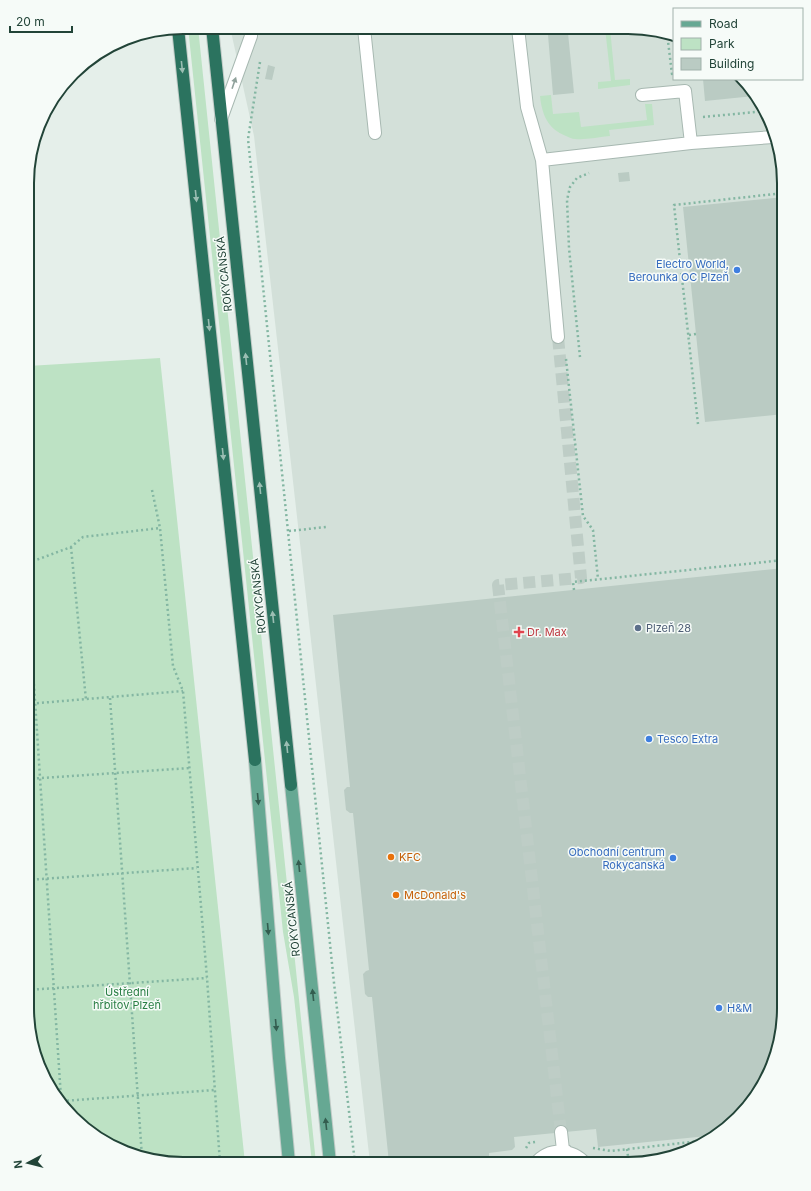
<svg xmlns="http://www.w3.org/2000/svg" width="811" height="1191" viewBox="0 0 811 1191" font-family="Inter,sans-serif">
<style>
.built{fill:#d3e0d9}
.green{fill:#bde2c4}
.building{fill:#bacbc3}
.lines{fill:none;stroke-linecap:round;stroke-linejoin:round}
.minor-tunnel{stroke:#becdc6;stroke-width:12;stroke-dasharray:12 6;stroke-linecap:butt}
.minor-casing{stroke:#a7b8b1;stroke-width:14}
.major-casing{stroke:#c1cbc7;stroke-width:14}
.highway-casing{stroke:#c1cbc7;stroke-width:14}
.path{stroke:#83b6a2;stroke-width:2.5;stroke-dasharray:2 3;stroke-linecap:butt}
.minor{stroke:#fff;stroke-width:12}
.major{stroke:#66a893;stroke-width:12}
.highway{stroke:#2b735f;stroke-width:12}
.oneway{fill:#9bbeb3}
.oneway2{fill:#90a29c}
.oneway3{fill:#335d4f}
.shop-dot{fill:#3f7fe0;stroke:#f6fbf8;stroke-width:1.5}
.service-dot{fill:#5c6f8a;stroke:#f6fbf8;stroke-width:1.5}
.health-dot{fill:#e0444e;stroke:#f6fbf8;stroke-width:1.5}
.food-dot{fill:#e8710a;stroke:#f6fbf8;stroke-width:1.5}
.labels{text-anchor:middle;dominant-baseline:central;stroke-width:3;stroke-linejoin:round;paint-order:stroke}
.shop-label{font-size:11px;fill:#366cbe;stroke:#f6fbf8;text-anchor:end}
.street-label{font-size:11px;fill:#224438;stroke:#f6fbf8}
.service-label{font-size:11px;fill:#4e5e75;stroke:#f6fbf8;text-anchor:start}
.health-label{font-size:11px;fill:#be3a42;stroke:#f6fbf8;text-anchor:start}
.food-label{font-size:11px;fill:#c56008;stroke:#f6fbf8;text-anchor:start}
.park-label{font-size:11px;fill:#287e43;stroke:#f6fbf8}
.rim{fill:none;stroke:#224438;stroke-width:2}
</style>
<rect width="100%" height="100%" fill="#e5efea"/>
<path class="built" d="M230,27l419,1 25,7v44h65l29,35 16,68v837l-53,107 -34,22 -68,16h-43l-21,-13 -30,11 -13,2 -152,-1 -116,-1027z"/>
<path class="green" d="M188,27h10l118,1136h-4l-18,-166 -11,-65z
M605,28h5l5,52 15,-1v6l-32,4v-7l13,-1z
M551,95l2,19 26,-2 2,15 66,-7 -2,-16h7l2,21 -45,5 1,6c-11,1 -24,4 -35,3 -3,0 -6,-2 -9,-3 -18,-7 -24,-21 -26,-40z
M160,358l85,805h-82l-40,-11 -35,-20 -45,-55 -16,-69 1,-642z"/>
<path class="building" d="M568,33l6,60 -21,2 -5,-60z
M672,34l2,1v11h-1z
M268,65l7,2 -3,13 -7,-1z
M703,79h36l15,17 -49,5z
M629,172l1,9 -11,1 -1,-9z
M784,197v217l-79,8 -22,-215z
M784,568v451l-8,40 -18,36 -27,31 -14,9 -119,12 -2,-18 -82,8 1,10 -3,3 -23,3v5l-55,5h-45l-17,-166h-4l-3,-3 -2,-20 3,-3 3,-1 -16,-157h-3l-4,-3 -2,-20 3,-3h3l-17,-172z"/>
<g class="lines">
<path class="minor-tunnel" d="M558,337l23,241 -83,7 63,547"/>
<g class="minor-casing">
<path id="minor" d="M364,28l11,105
M518,28l9,79 15,53
M642,95l43,-4 6,52
M221,119l30,-83v-9
M558,337l-16,-177 149,-17 82,-6
M561,1132l2,18 3,1
M535,1164c14,-17 37,-16 51,0"/>
</g>
<g class="major-casing">
<path id="major" d="M255,760l24,298 10,105
M291,785l39,378"/>
</g>
<g class="highway-casing">
<path id="highway" d="M212,27l79,758
M178,28l77,732"/>
</g>
<path class="path" d="M667,33l5,41 2,-1
M260,62l-12,77 86,844 21,180
M703,117l63,-6
M689,335l7,-1
M580,357l-11,-109 -2,-48 3,-13 7,-9 12,-5
M566,359l17,157 10,14 5,49
M698,424l-24,-219 110,-12
M152,490l8,38 13,138 10,25 24,287 13,185
M289,531l37,-4
M71,547l15,153
M28,563l43,-16 12,-10 77,-9
M574,590l-1,-8 211,-22
M28,594l33,504
M110,698l32,459
M27,704l156,-13
M27,779l163,-11
M27,880l170,-12
M27,990l180,-12
M62,1101l153,-11
M526,1148l3,-5 6,-1
M593,1148l18,3 98,-11
M627,1149l2,15
M513,1164l7,-7"/>
<use href="#minor" class="minor"/>
<use href="#major" class="major"/>
<use href="#highway" class="highway"/>
</g>
<defs><path id="oneway-solid" d="M-6-.8H1V-3.2L6.5 0L1 3.2V.8H-6Z"/></defs>
<g class="oneway">
<use href="#oneway-solid" transform="translate(182 67) rotate(84)"/>
<use href="#oneway-solid" transform="translate(196 196) rotate(84)"/>
<use href="#oneway-solid" transform="translate(209 325) rotate(84)"/>
<use href="#oneway-solid" transform="translate(246 359) rotate(-96)"/>
<use href="#oneway-solid" transform="translate(223 454) rotate(84)"/>
<use href="#oneway-solid" transform="translate(260 488) rotate(-96)"/>
<use href="#oneway-solid" transform="translate(273 617) rotate(-96)"/>
<use href="#oneway-solid" transform="translate(287 747) rotate(-96)"/>
</g>
<use class="oneway2" href="#oneway-solid" transform="translate(234 83) rotate(-71)"/>
<g class="oneway3">
<use href="#oneway-solid" transform="translate(258 799) rotate(85)"/>
<use href="#oneway-solid" transform="translate(299 866) rotate(-96)"/>
<use href="#oneway-solid" transform="translate(268 929) rotate(85)"/>
<use href="#oneway-solid" transform="translate(313 995) rotate(-96)"/>
<use href="#oneway-solid" transform="translate(276 1025) rotate(85)"/>
<use href="#oneway-solid" transform="translate(326 1124) rotate(-96)"/>
</g>
<g class="shop-dot">
<circle cx="737" cy="270" r="4"/>
<circle cx="649" cy="739" r="4"/>
<circle cx="673" cy="858" r="4"/>
<circle cx="719" cy="1008" r="4"/>
</g>
<circle class="service-dot" cx="638" cy="628" r="4"/>
<path class="health-dot" d="M517 626h4v4h4v4h-4v4h-4v-4h-4v-4h4z"/>
<g class="food-dot">
<circle cx="391" cy="857" r="4"/>
<circle cx="396" cy="895" r="4"/>
</g>
<g class="labels">
<g class="shop-label">
<text x="729" y="264">Electro World,<tspan x="729" dy="13">Berounka OC Plzeň</tspan></text>
<text x="657" y="739" text-anchor="start">Tesco Extra</text>
<text x="665" y="852">Obchodní centrum<tspan x="665" dy="13">Rokycanská</tspan></text>
<text x="727" y="1008" text-anchor="start">H&amp;M</text>
</g>
<g class="street-label">
<text transform="translate(224 274) rotate(-96)">ROKYCANSKÁ</text>
<text transform="translate(258 596) rotate(-96)">ROKYCANSKÁ</text>
<text transform="translate(292 919) rotate(-96)">ROKYCANSKÁ</text>
</g>
<g class="service-label">
<text x="646" y="628">Plzeň 28</text>
</g>
<g class="health-label">
<text x="527" y="632">Dr. Max</text>
</g>
<g class="food-label">
<text x="399" y="857">KFC</text>
<text x="404" y="895">McDonald's</text>
</g>
<g class="park-label">
<text x="127" y="992">Ústřední<tspan x="127" dy="13">hřbitov Plzeň</tspan></text>
</g>
</g>
<path d="M0 0H811V1191H0ZM183 34H628A149 149 0 0 1 777 183V1008A149 149 0 0 1 628 1157H183A149 149 0 0 1 34 1008V183A149 149 0 0 1 183 34Z" fill="#f6fbf8" fill-rule="evenodd"/>
<path class="rim" d="M183 34H628A149 149 0 0 1 777 183V1008A149 149 0 0 1 628 1157H183A149 149 0 0 1 34 1008V183A149 149 0 0 1 183 34Z"/>
<rect x="673" y="8" width="130" height="72" fill="#f6fbf8" stroke="#a1b2ab"/>
<rect x="681" y="21" width="20" height="6" fill="#66a893" stroke="#a1b2ab"/>
<text x="709" y="28" font-size="12" fill="#224438">Road</text>
<rect x="681" y="38" width="20" height="12" fill="#bde2c4" stroke="#a1b2ab"/>
<text x="709" y="48" font-size="12" fill="#224438">Park</text>
<rect x="681" y="58" width="20" height="12" fill="#bacbc3" stroke="#a1b2ab"/>
<text x="709" y="68" font-size="12" fill="#224438">Building</text>
<g transform="translate(28 1163) rotate(263)" stroke="#f6fbf8" stroke-width="3" paint-order="stroke">
<path d="M0-3L7 15L0 10L-7 15Z" fill="#224438"/>
<text y="-6" font-size="11" font-weight="bold" text-anchor="middle" fill="#224438">N</text>
</g>
<path d="M10 26v6h62v-6" fill="none" stroke="#224438" stroke-width="2"/>
<text x="16" y="26" font-size="12" fill="#224438" stroke="#f6fbf8" stroke-width="3" paint-order="stroke">20 m</text>
</svg>
